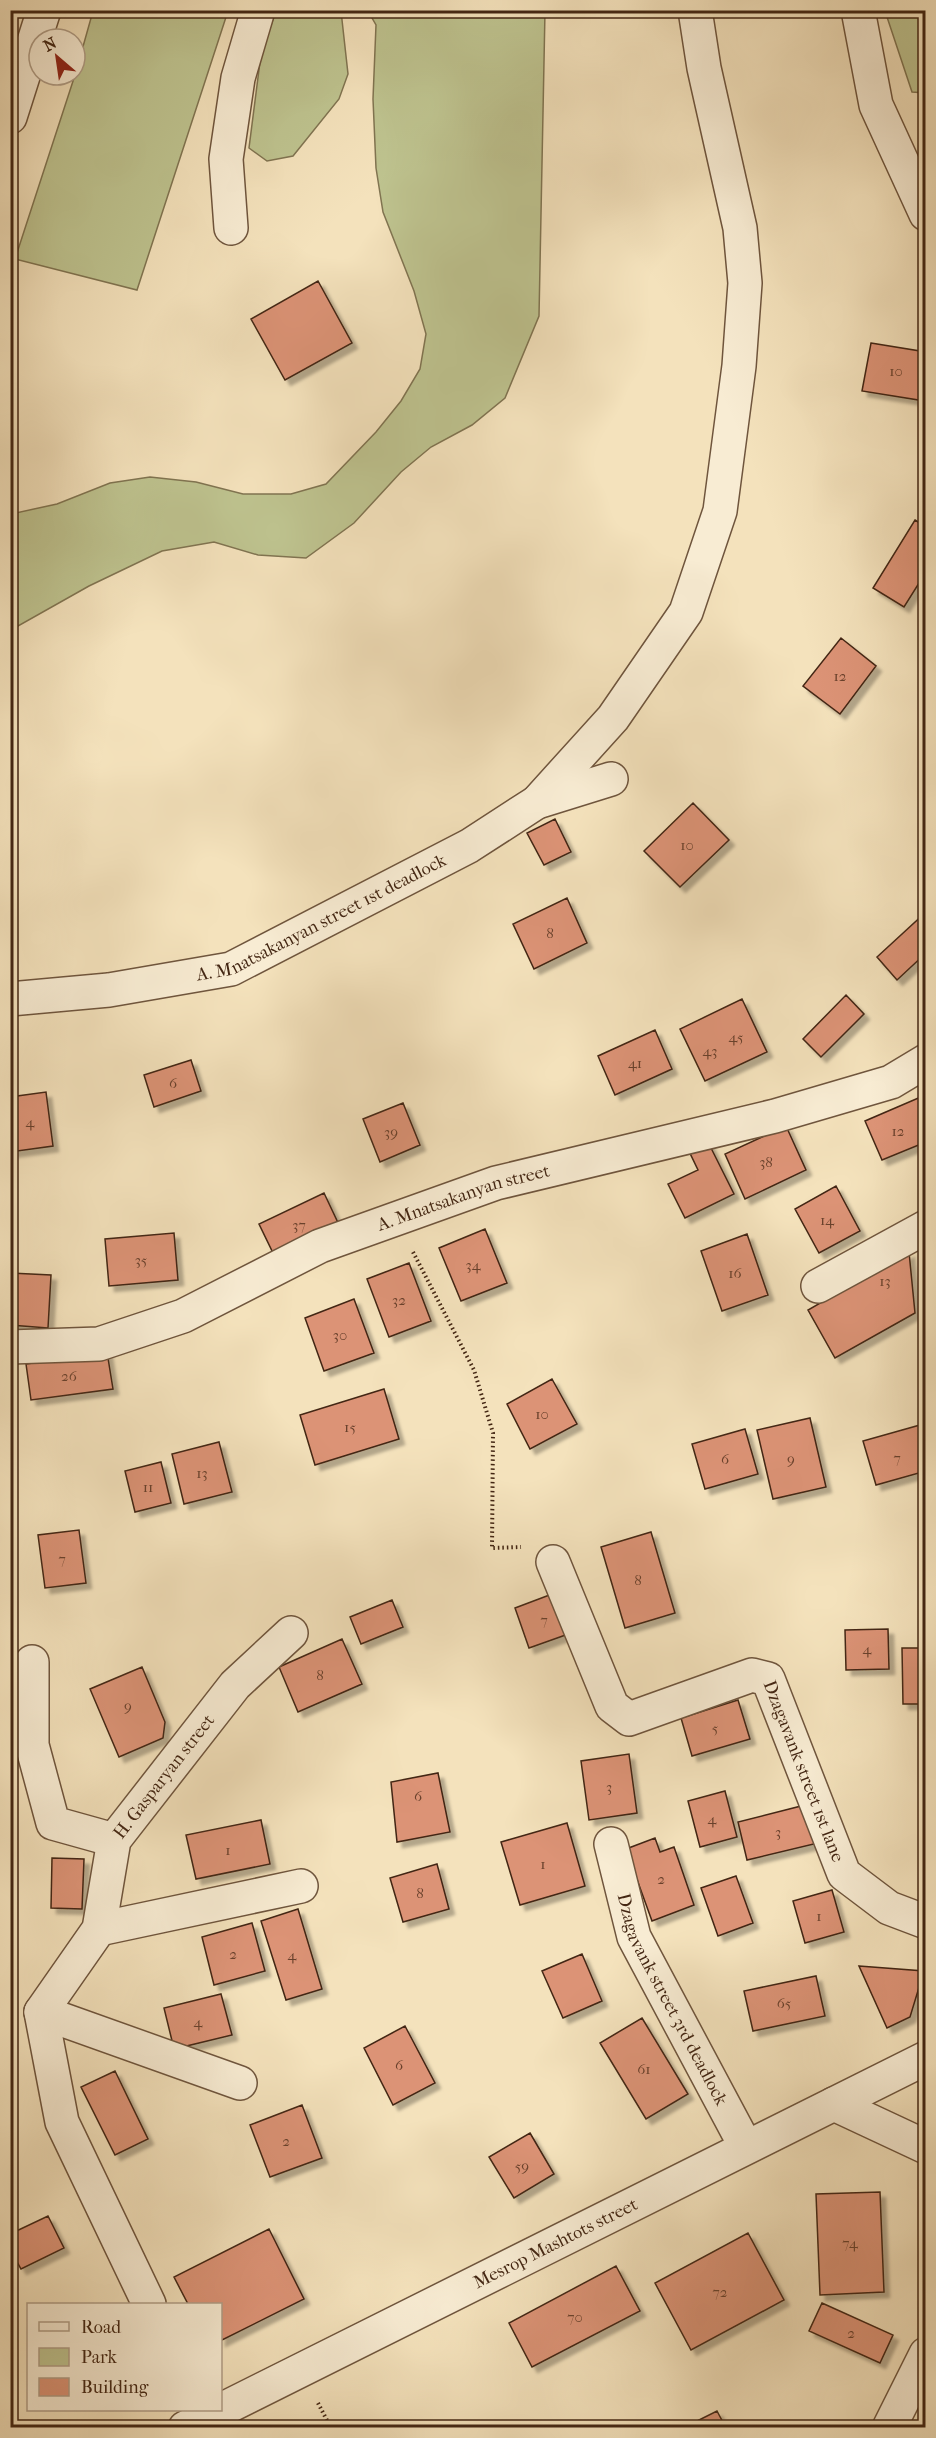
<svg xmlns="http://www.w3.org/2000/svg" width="936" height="2438" viewBox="0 0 936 2438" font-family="'IM FELL French Canon',serif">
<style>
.green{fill:#bec38f;stroke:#807451;stroke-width:1.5}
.building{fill:#dc9376;stroke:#432613;stroke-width:1.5;filter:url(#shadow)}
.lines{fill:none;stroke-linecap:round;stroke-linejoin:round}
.minor-casing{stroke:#6f553d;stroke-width:36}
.path{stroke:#432613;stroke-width:4;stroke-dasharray:1.5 3;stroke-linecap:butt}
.minor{stroke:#f8ecd3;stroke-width:33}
.labels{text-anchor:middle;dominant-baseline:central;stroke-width:4.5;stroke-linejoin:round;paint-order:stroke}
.number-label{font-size:15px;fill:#69412c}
.street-label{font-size:18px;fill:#432613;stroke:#f8ecd3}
</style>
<defs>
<filter id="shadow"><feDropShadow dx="5.5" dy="5.5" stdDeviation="1.5" flood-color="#0004"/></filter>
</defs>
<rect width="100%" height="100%" fill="#f4e2bc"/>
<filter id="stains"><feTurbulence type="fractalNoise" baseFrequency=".00333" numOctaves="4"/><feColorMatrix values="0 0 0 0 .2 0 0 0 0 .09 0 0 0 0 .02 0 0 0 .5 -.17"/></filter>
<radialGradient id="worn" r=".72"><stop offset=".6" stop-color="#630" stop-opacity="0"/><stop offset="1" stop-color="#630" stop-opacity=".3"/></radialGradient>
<path class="green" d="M93,11h135l-91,279 -122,-31 60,-184z
M276,11h65l7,63 -9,25 -46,57 -26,5 -18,-13 12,-94z
M368,11h177l-6,305 -34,82 -33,27 -41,22 -30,25 -47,51 -48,35 -48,-3 -44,-13 -52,9 -73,35 -78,44v-116l46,-10 53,-21 40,-6 46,5 47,12h48l35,-10 50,-52 25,-31 19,-32 6,-35 -12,-43 -31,-79 -7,-44 -3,-69 3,-74z
M885,11h40v82l-13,-1z"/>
<path class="building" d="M318,281l34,62 -67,37 -34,-61z
M871,343l55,9 -1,49 -63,-10z
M915,520l11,7v45l-22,35 -31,-19z
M841,638l35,28 -36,48 -37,-28z
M693,803l36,37 -49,47 -36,-36z
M555,819l16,33 -27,13 -17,-32z
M567,898l20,45 -53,26 -21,-45z
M926,912v41l-29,27 -20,-23z
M846,995l18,19 -43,43 -18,-18z
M742,999l25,53 -62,29 -25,-52z
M655,1030l17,39 -57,26 -17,-39z
M191,1060l10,31 -47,16 -10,-32z
M46,1092l7,54 -43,6v-55z
M923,1096l3,7v39l-44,18 -17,-39z
M403,1103l17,42 -40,17 -17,-43z
M786,1126l20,44 -61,29 -20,-45z
M706,1138l28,56 -49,24 -17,-34 30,-14 -11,-23z
M836,1186l24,45 -41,22 -24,-44z
M324,1193l16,34 -65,30 -16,-33z
M485,1229l22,54 -46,18 -22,-53z
M174,1233l4,47 -69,6 -4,-47z
M747,1234l21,61 -46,16 -21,-60z
M909,1252l6,61 -80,45 -27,-48z
M920,1257h6v42z
M409,1263l22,58 -42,16 -22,-58z
M10,1273l41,2 -3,53 -38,-3z
M354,1299l20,54 -50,18 -19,-53z
M107,1352l6,37 -82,11 -5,-36z
M552,1379l25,45 -47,25 -23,-45z
M384,1389l15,50 -84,26 -15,-50z
M810,1418l16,69 -53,12 -16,-69z
M920,1425l6,20v26l-50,14 -13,-44z
M745,1429l13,45 -53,15 -13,-45z
M219,1442l13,50 -48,12 -12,-50z
M161,1462l10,41 -36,9 -10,-41z
M79,1530l7,53 -41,5 -7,-53z
M651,1532l24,81 -50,15 -24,-81z
M560,1591l14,41 -45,16 -14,-40z
M392,1600l11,27 -42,17 -11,-27z
M888,1629l1,40 -43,1 -1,-40z
M342,1639l20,45 -64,28 -19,-45z
M902,1648h24v56h-23z
M142,1667l23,55 -2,16 -44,19 -29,-68z
M738,1700l12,39 -58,17 -11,-38z
M629,1754l8,59 -48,7 -8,-59z
M438,1773l12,59 -53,10 -6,-60z
M725,1791l12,46 -37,10 -12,-46z
M809,1804l9,39 -71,17 -9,-38z
M261,1820l9,44 -74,15 -10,-44z
M567,1823l18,63 -65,19 -19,-63z
M655,1838l5,14 14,-5 20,58 -42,16 -26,-72z
M52,1858l32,1 -2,50 -31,-1z
M437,1864l12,45 -46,13 -13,-44z
M736,1876l17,47 -35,13 -17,-48z
M832,1890l12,42 -39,11 -12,-42z
M298,1909l24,80 -36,11 -25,-79z
M252,1923l13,48 -51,14 -12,-48z
M582,1954l20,47 -39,17 -21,-47z
M859,1966l65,5 -14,46 -23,11z
M816,1976l9,40 -72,15 -9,-40z
M221,1994l11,41 -58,14 -10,-41z
M642,2018l46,76 -42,25 -46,-76z
M405,2026l30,57 -42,22 -29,-57z
M115,2071l33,68 -33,16 -34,-68z
M302,2105l20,53 -52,19 -20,-52z
M530,2133l24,41 -40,24 -25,-41z
M880,2192l4,100 -64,3 -4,-101z
M48,2216l16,32 -43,21 -11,-20v-15z
M269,2229l35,70 -84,42v-37h-32l-14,-27z
M748,2233l36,67 -93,50 -36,-67z
M616,2266l24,45 -108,56 -23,-44z
M822,2303l71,32 -13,28 -71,-32z
M717,2411l9,17h-43z"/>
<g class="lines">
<g class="minor-casing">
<g id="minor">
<path d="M858,10l18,95 50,109"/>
<path d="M10,117l34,-107"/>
<path d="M231,228l-5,-69 12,-81 20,-68"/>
<path d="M537,802l76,-84 73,-106 34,-101 19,-145 6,-83 -5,-55 -36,-160 -9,-58"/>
<path id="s1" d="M10,999l99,-9 122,-21 238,-123 68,-44 74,-23"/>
<path d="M818,1286l108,-59"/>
<path id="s2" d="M10,1347l89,-3 84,-28 137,-70 176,-63 279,-67 116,-34 35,-21"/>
<path id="s3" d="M553,1562l59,144 17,13 123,-44 16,4 76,195 45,34 37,14"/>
<path d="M32,1662v83l21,78 61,17"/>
<path id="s4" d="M611,1844l23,93 112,210"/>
<path d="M99,1929l202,-43"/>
<path d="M41,2012l199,71"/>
<path d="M834,2104l92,43"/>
<path id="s5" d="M149,2304l-87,-182 -21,-110 58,-83 15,-89 121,-155 56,-52"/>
<path id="s6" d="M185,2428l741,-370"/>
<path d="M889,2428l37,-74"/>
</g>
</g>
<path class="path" d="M413,1252l61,118 19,63 -1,115 29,-1
M318,2403l13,25"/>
<use href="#minor" class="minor"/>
</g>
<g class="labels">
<g class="number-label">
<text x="896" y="371">10</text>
<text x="840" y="676">12</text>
<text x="687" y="845">10</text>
<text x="550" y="933">8</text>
<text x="736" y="1037">45</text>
<text x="710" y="1051">43</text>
<text x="635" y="1063">41</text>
<text x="173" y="1083">6</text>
<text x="30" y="1122">4</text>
<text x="898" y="1131">12</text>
<text x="391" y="1132">39</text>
<text x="766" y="1162">38</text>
<text x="827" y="1220">14</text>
<text x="299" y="1225">37</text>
<text x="141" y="1260">35</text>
<text x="473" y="1265">34</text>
<text x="735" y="1273">16</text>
<text x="885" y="1281">13</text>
<text x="399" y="1300">32</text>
<text x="340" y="1335">30</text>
<text x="69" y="1376">26</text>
<text x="542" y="1414">10</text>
<text x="350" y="1427">15</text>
<text x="897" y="1458">7</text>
<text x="725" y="1459">6</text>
<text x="791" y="1459">9</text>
<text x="202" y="1473">13</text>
<text x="148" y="1487">11</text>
<text x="62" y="1559">7</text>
<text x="638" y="1580">8</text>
<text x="544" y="1620">7</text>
<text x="867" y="1649">4</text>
<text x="320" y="1675">8</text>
<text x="128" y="1706">9</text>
<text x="715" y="1728">5</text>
<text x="609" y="1787">3</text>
<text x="418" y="1796">6</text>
<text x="712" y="1819">4</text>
<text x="778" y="1832">3</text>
<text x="228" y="1850">1</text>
<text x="543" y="1864">1</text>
<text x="661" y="1879">2</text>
<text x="420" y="1893">8</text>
<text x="819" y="1916">1</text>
<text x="233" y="1954">2</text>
<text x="292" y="1955">4</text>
<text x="784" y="2003">65</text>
<text x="198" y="2022">4</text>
<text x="399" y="2065">6</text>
<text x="644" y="2069">61</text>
<text x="286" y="2141">2</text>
<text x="522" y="2166">59</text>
<text x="850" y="2243">74</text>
<text x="720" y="2292">72</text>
<text x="575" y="2317">70</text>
<text x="851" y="2333">2</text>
</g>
<g class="street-label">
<text stroke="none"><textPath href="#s1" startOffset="326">A. Mnatsakanyan street 1st deadlock</textPath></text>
<text stroke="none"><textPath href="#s2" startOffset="483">A. Mnatsakanyan street</textPath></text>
<text stroke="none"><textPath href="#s3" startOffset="423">Dzagavank street 1st lane</textPath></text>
<text stroke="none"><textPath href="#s5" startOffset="586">H. Gasparyan street</textPath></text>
<text stroke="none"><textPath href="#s4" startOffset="168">Dzagavank street 3rd deadlock</textPath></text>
<text stroke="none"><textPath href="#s6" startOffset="414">Mesrop Mashtots street</textPath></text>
</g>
</g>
<rect width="936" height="2438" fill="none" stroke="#f4e2bc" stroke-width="36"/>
<rect x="12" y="12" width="912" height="2414" fill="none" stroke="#432613" stroke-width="3"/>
<rect x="18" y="18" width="900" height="2402" fill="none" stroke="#432613" stroke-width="1.5"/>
<rect x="27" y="2303" width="195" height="108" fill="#f8ecd3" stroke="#b09d86" stroke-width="1.5"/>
<rect x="39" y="2322" width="30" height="9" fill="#f8ecd3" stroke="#b09d86" stroke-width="1.5"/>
<text x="81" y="2333" font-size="18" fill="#432613">Road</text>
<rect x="39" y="2348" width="30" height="18" fill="#bec38f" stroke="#b09d86" stroke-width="1.5"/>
<text x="81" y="2363" font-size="18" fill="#432613">Park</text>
<rect x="39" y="2378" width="30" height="18" fill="#dc9376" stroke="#b09d86" stroke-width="1.5"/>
<text x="81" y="2393" font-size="18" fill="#432613">Building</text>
<g transform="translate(57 57) rotate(331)"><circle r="28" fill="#f8ecd3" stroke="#b09d86" stroke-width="1.5"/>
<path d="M0-4.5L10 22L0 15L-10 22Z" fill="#8f2418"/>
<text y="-9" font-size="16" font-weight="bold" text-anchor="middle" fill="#432613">N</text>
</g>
<rect width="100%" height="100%" filter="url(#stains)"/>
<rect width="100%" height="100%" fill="url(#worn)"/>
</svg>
